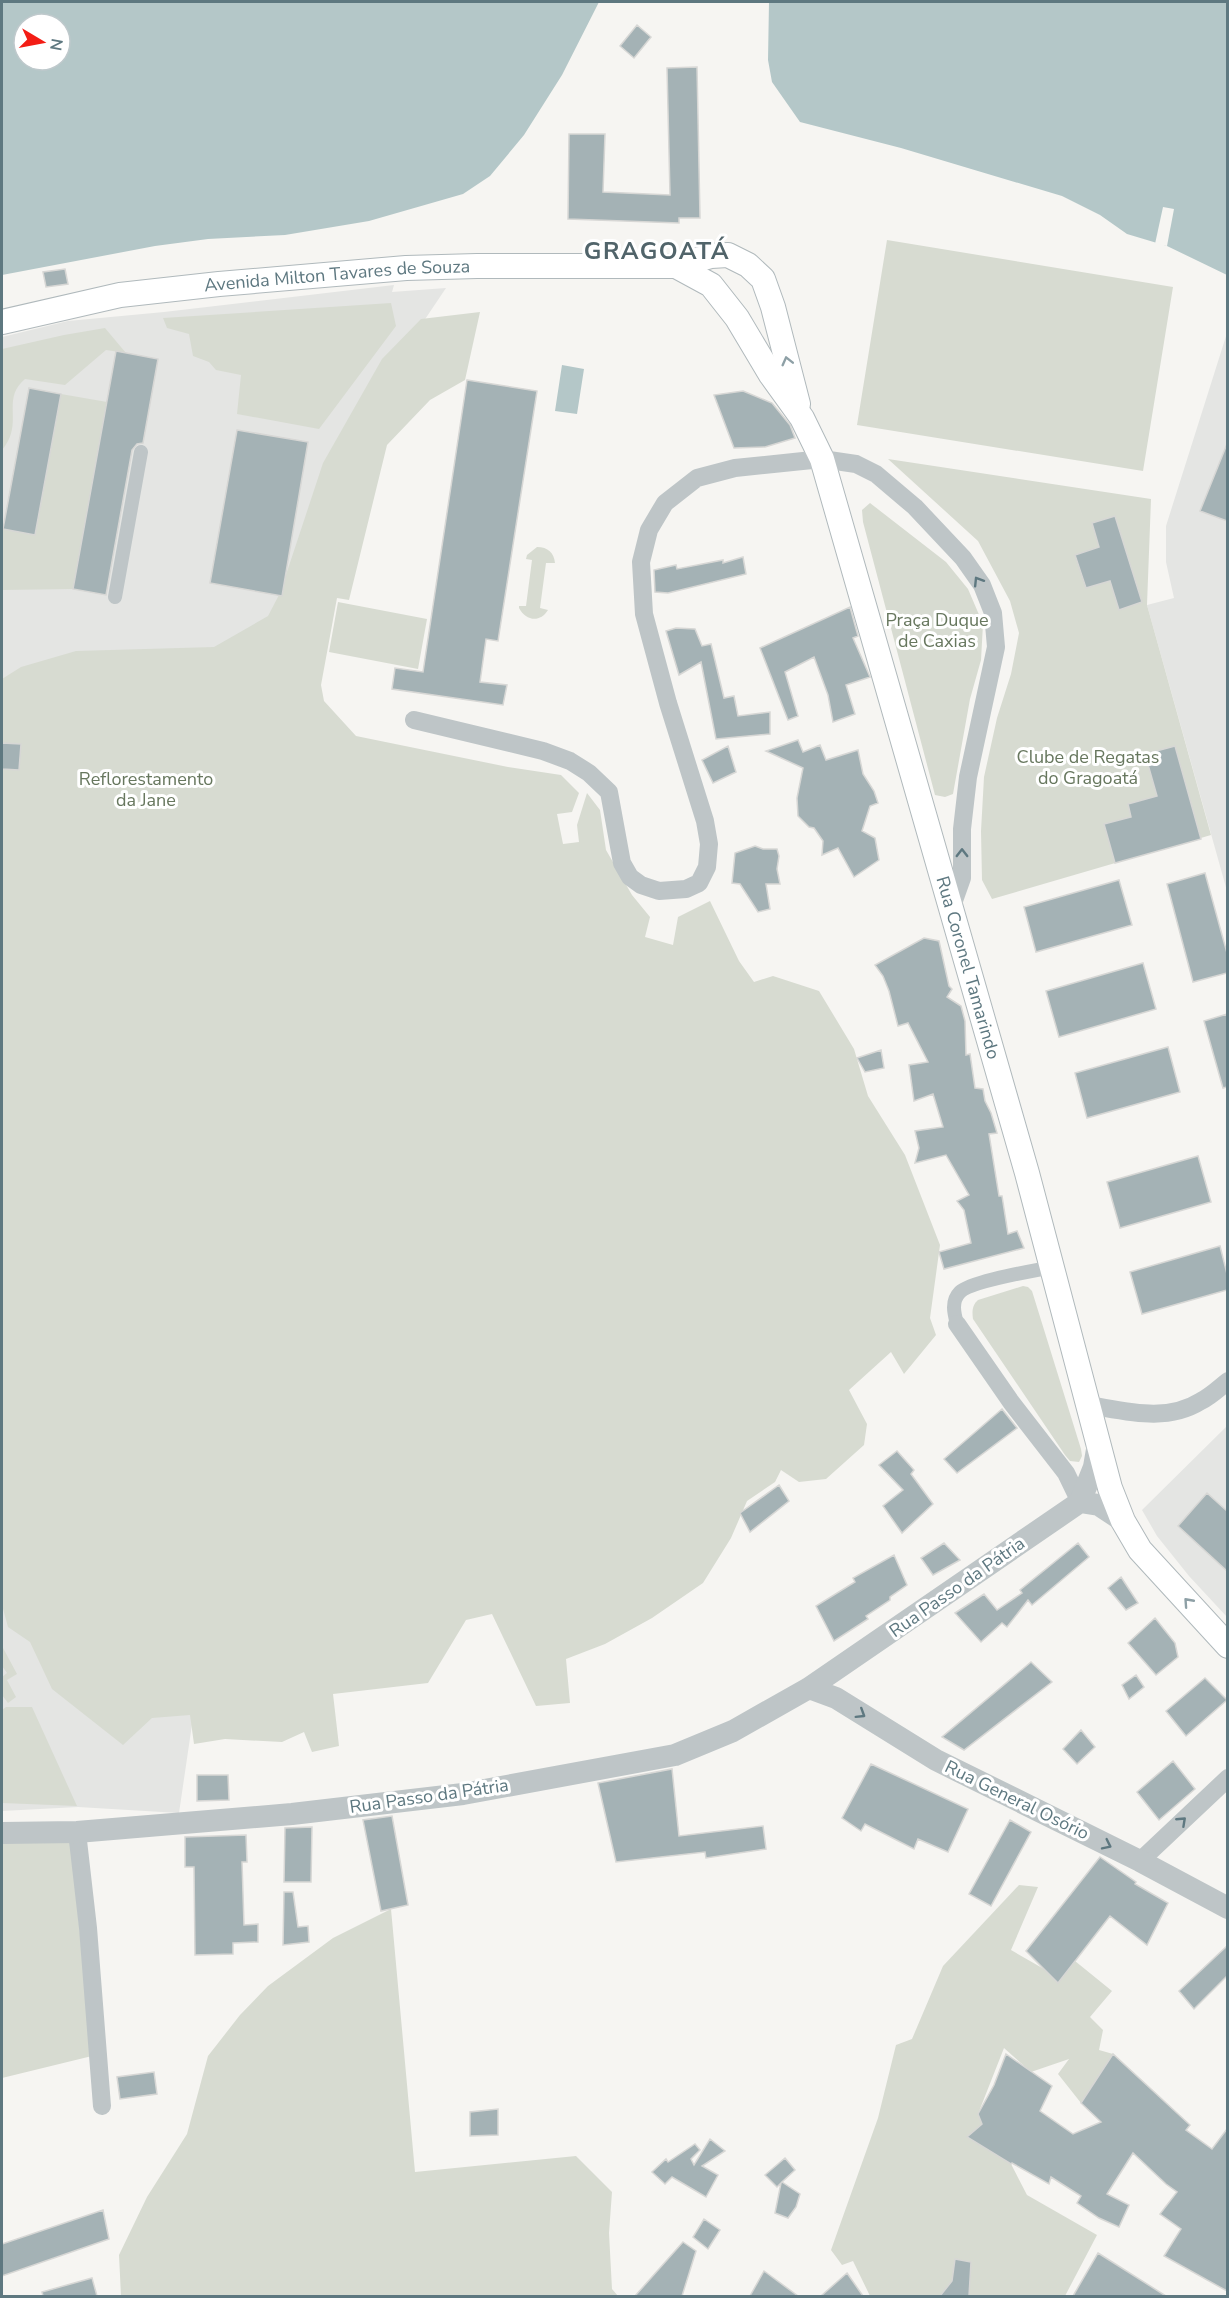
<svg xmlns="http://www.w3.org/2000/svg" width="1229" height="2298" viewBox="0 0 1229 2298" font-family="'Nunito Sans',sans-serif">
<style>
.built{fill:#e4e5e3}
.green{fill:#d7dbd1}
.water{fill:#b4c7c8;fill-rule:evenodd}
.pier{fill:#f6f5f2}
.building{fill:#a4b2b5;stroke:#d7d7d5;stroke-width:1.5}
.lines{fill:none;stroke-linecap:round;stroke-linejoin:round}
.secondary-casing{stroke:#b0b9bc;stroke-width:26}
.pedestrian{stroke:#bec5c7;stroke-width:14}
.minor{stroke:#bec5c7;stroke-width:18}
.tertiary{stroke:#bec5c7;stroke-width:22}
.secondary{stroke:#fff;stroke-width:24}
.oneway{stroke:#8ea0a6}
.oneway2{stroke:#5e7880}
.labels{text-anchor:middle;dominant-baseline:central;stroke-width:6;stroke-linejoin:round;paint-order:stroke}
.street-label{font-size:18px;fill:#5e7880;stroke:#fff}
.park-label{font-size:18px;fill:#67775e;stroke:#fff}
.district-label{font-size:24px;font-weight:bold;letter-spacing:1.5px;fill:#51646a;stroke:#fff}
</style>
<rect width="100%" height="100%" fill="#f6f5f2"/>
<path class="built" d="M394,285l-2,7 54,-4 -96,143 -61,169 46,151 -156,1062 -101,-6 -76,4v-1474l66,-16 96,-9z
M1227,333v558l-80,-286 27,-7 -8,-36v-36z
M1227,1426v191l-38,-41 -32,-40 -15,-26z"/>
<path class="green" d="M887,240l286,47 -30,184 -286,-46z
M391,303l5,23 -77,103 -82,-15 4,-39 -25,-5 -7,-8 -16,-6 -4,-22 -22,-6 -4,-10z
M480,312l-15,68 -35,20 -43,45 -38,155 -12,-2 -16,87 3,16 32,35 152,31 53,8 18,18 -7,19 -15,2 6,30 16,-2 -2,-17 10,-32 13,17 6,40 26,45 18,22 -5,20 28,8 5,-28 32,-16 29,60 15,21 19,-6 46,15 35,58 14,47 37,59 35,90 -10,73 6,17 -32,39 -13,-22 -42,38 18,34 -3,21 -38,34 -27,3 -18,-12 -6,12 -28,19 -16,37 -28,45 -51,35 -47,26 -39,15 4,44 -34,3 -44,-92 -26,6 -38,63 -95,11 6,52 -27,6 -8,-20 -22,10 -57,-3 -31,5 -4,-29 -38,3 -29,27 -71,-56 -22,-47 -22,-15 -6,-22v-926l19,-12 55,-16 138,-4 54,-31 12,-23 43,-130 59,-104 39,-40z
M105,328l21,25 -20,-3 -41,35 -40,-6c-25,21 0,44 -23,71v-101l62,-14z
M61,394l46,8 -34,187 -71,1v-61l33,6z
M888,459l263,40 -4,106 64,230 -219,64 -10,-19 -1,-49 3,-54 13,-59 14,-44 8,-41 -9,-32 -32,-60z
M870,503l76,59 22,27 15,35 -2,36 -11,39 -17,95 -8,3 -10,-2 -72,-273 -1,-12z
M537,547c11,0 17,6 18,16h-9l-6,45 8,2c-8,13 -22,11 -29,-2v-2h7l6,-46 -6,-1 1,-4z
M338,602l89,17 -9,50 -89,-17z
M1023,1286l5,1 4,4 49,158 1,7 -3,6 -9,-1 -5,-6 -92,-136c-1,-7 -1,-14 5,-19z
M2,1646l15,28 -10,6 9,17 -8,6 -6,-8v-18l5,-4 -5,-7z
M6,1707h26l45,99 -75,-3v-93z
M2,1841l69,2 21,213 -90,22z
M1019,1885l19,2 -27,63 33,19 13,13 18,-21 37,30 -22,26 13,13 -4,20 14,4 -32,49 -23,-29 11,-15 -38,13 -27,-24 -26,66 4,10 -15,13 44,27 16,31 70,40 -32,61h-195l-17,-35 -11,4 -11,-15 47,-132 18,-73 16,-6 31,-73z
M391,1909l24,263 161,-16 36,36 -3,41 3,56 6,7h-497l-2,-41 28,-58 40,-63 21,-78 32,-41 28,-29 65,-48z"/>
<path class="water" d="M2,2h597l-37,73 -38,60 -34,41 -27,18 -94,27 -84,14 -77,4 -53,7 -153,29zM24,24h36v36h-36z
M769,2h458v273l-60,-29 -40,-12 -27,-19 -38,-19 -161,-48 -101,-26 -28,-40 -4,-22z
M562,365l22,4 -7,45 -22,-3z"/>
<path class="pier" d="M1163,207l11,2 -7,37 -12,-2z"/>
<path class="building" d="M637,25l14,12 -17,21 -14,-12z
M697,67l3,151h-21v5l-111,-4 1,-85h36l-2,58 67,3 -3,-127z
M65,269l3,15 -22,3 -3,-15z
M116,351l42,8 -15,84 -6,1 -5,6 -26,145 -33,-6z
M467,380l70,11 -39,250 -12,-2 -6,43 27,3 -4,20 -111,-16 3,-21 28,4z
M29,388l32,6 -26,141 -32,-6z
M743,391l29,12 18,22 5,13 -30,9 -31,1 -20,-53z
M237,430l71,12 -26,154 -72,-13z
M1227,444v77l-27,-10z
M1115,516l27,86 -23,8 -9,-29 -24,7 -11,-33 24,-8 -7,-24z
M743,557l3,17 -78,19 -13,-1 -1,-22 22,-5 1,4 46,-9v3z
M850,607l8,29 -5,2 17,39 -24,8 9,29 -22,8 -5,-27 -14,-38 -29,15 13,44 -10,4 -28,-72z
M676,628l19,1 7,17 9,-2 13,54 10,-2 4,20 32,-4v22l-54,5 -15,-77 -22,13 -13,-44z
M798,740l5,12 17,-7 6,15 32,-10 5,24 11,17 4,12 -8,3 -8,25 13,7 4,22 -25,17 -16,-29 -16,7 1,-14 -9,-13 -5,-1 -11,-11 -1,-18 6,-30 -37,-17z
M2,743l19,1 -2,26 -17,-1z
M728,746l8,26 -23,11 -11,-23z
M1175,746l26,93 -86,24 -11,-39 27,-7 -3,-13 29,-8 -12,-42z
M755,846l8,3h14l2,7 -2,13 3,15h-14l4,25 -12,3 -18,-28 -8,-1 3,-30z
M1205,873l22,80v20l-34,9 -26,-98z
M1119,880l13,45 -96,27 -12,-45z
M924,938l15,3 10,45 3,3 -5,8 14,9 4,15 1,34 4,-1 5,34 8,1 2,12 6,12 6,20 -8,1 10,62h3l6,38 9,-3 7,17 -80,21 -5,-17 32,-9 -7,-33 -7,-9 12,-6 -23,-40 -31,8 4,-15 -4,-17 28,-4 -10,-33 -19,7 -5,-36 19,-3 -20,-39 -10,3 -9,-35 -6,-15 -8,-11z
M1143,963l13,46 -97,28 -13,-46z
M1227,1014v73l-4,1 -19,-67z
M1168,1047l12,45 -93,26 -12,-45z
M881,1050l3,18 -19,4 -8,-14z
M1198,1156l13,46 -91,26 -13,-46z
M1220,1246l7,28v16l-85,24 -12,-42z
M1002,1409l15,19 -60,45 -13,-14z
M897,1451l17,19 -3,4 22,30 -31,29 -19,-27 20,-16 -24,-25z
M779,1485l10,16 -39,31 -10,-19z
M1207,1493l20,18v60l-49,-45z
M944,1543l16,17 -27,15 -12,-17z
M1078,1543l11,14 -57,48 -4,-5 -21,27 -5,-4 -21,19 -26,-29 29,-19 13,16 25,-17 -2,-3z
M894,1555l13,30 -17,12v3l-24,16 2,3 -34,22 -18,-35 39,-24 -2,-4z
M1121,1577l17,26 -12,7 -18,-22z
M1155,1618l20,25 3,14 -22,18 -28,-32z
M1031,1662l21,20 -88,68 -22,-13z
M1136,1675l8,12 -15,12 -7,-14z
M1205,1678l22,22 -41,36 -20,-25z
M1081,1730l14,17 -18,17 -14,-15z
M1173,1761l22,28 -36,31 -22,-28z
M871,1764l97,45 -20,43 -30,-13 -4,10 -49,-25 -4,7 -19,-13z
M672,1769l7,67 84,-10 3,23 -60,9 -1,-6 -89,10 -18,-79z
M197,1775h31l1,25 -32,1z
M392,1816l16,89 -27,6 -18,-91z
M1010,1820l21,12 -40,74 -22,-12z
M312,1827l-1,55h-27l1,-54z
M246,1835l1,27h-5l2,63 14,-1v18l-25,1v11l-38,1 -1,-88h-9v-30z
M1100,1857l36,25 -1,2 33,19 -21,42 -37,-29 -52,67 -32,-32z
M284,1892h9l5,35 10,-1 1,16 -26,3z
M1227,1946v30l-33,33 -15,-18z
M1006,2054l46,32 -12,25 33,23 28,-12 -20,-19 32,-49 77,71 -4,5 26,19 15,-20v162l-63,-35 17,-27 -21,-15 17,-22 -11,-8 -33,-31 -26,41 22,11 -10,22 -20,-9 -22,-15 4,-7 -30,-19 -2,7 -37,-21 -1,1 -44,-27 15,-13 -4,-10 16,-29z
M154,2072l3,22 -37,5 -3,-22z
M498,2109v26l-28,1v-24z
M710,2139l15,12 -23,15 16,9 -12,22 -34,-20 -7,7 -13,-12 14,-13 2,3 27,-18 5,6 -9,9 3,6z
M785,2158l10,12 -13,12 18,12 -4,13 -8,11 -13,-5 6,-30 -4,4 -12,-12z
M103,2210l6,29 -107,37v-32z
M704,2219l16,11 -12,19 -15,-12z
M683,2242l13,9 -14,45h-47z
M1098,2253l68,43h-93z
M955,2259l16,3 -2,34h-29l12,-15z
M764,2271l34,25h-48z
M847,2273l16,23h-42z
M92,2278l5,18h-54l-1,-4z"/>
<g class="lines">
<g class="secondary-casing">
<g id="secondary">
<path id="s1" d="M676,266l35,19 26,33 34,57 31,43 20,41 205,714 83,315 13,33 17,29 88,96"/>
<path id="s2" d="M2,322l118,-27 99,-11 187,-16 71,-2h199l35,-10 17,-1 20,10 15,14 10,28 25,97"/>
</g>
</g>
<path class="pedestrian" d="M115,597l26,-145
M957,1324c-3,-11 -6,-23 3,-32 11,-11 73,-21 92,-25"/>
<path class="minor" d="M414,720l129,31 27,10 19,12 20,19 13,71 8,14 11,8 18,6 27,-2 13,-6 8,-16 2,-23 -4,-23 -37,-118 -24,-89 -3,-52 8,-32 16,-27 32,-25 38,-10 87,-9 34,5 20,10 39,33 48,51 19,27 11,28 3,34 -28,130 -6,52v49l-11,31
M957,1324l54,78 55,71 14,29
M1088,1405c38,6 78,18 113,-4 10,-5 18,-13 27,-20
M77,1832l11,96 14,178
M1140,1861l88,-83"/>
<path class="tertiary" d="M1080,1502l19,3 24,16
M809,1688l27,10 100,62 204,101 88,47
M2,1833l75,-1 215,-18 171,-20 212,-39 58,-24 76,-43 271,-186 14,-35 4,-23"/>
<use href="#secondary" class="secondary"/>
</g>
<defs><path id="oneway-chevron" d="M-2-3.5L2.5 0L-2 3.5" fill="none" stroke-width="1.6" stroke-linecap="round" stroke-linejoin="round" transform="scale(1.5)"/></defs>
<g class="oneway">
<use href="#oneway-chevron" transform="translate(787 361) rotate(-104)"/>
<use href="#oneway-chevron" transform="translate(1188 1602) rotate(-132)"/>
</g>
<g class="oneway2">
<use href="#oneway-chevron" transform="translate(978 581) rotate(-122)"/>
<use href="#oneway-chevron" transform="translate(962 853) rotate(-90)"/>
<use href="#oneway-chevron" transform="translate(861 1714) rotate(32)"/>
<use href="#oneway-chevron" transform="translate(1182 1821) rotate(-43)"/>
<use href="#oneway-chevron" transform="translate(1107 1845) rotate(26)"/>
</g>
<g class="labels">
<g class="street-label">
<text stroke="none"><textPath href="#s2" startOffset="339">Avenida Milton Tavares de Souza</textPath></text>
<text stroke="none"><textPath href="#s1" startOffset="776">Rua Coronel Tamarindo</textPath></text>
<text transform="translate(957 1587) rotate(-35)">Rua Passo da Pátria</text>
<text transform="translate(429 1796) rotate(-8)">Rua Passo da Pátria</text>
<text transform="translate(1017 1800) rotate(26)">Rua General Osório</text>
</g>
<g class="park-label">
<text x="937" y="620">Praça Duque<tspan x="937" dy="21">de Caxias</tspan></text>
<text x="1088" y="757">Clube de Regatas<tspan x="1088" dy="21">do Gragoatá</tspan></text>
<text x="146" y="779">Reflorestamento<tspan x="146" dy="21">da Jane</tspan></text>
</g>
<g class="district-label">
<text x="657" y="251">GRAGOATÁ</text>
</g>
</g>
<rect width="1229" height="2298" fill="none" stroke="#5e7880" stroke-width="6"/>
<g transform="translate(42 42) rotate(100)"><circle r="28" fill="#ffffff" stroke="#bfc9cc" stroke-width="1.5"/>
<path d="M0-4.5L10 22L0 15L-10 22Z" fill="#f31d15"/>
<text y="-9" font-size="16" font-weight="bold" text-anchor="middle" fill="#5e7880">N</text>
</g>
</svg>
